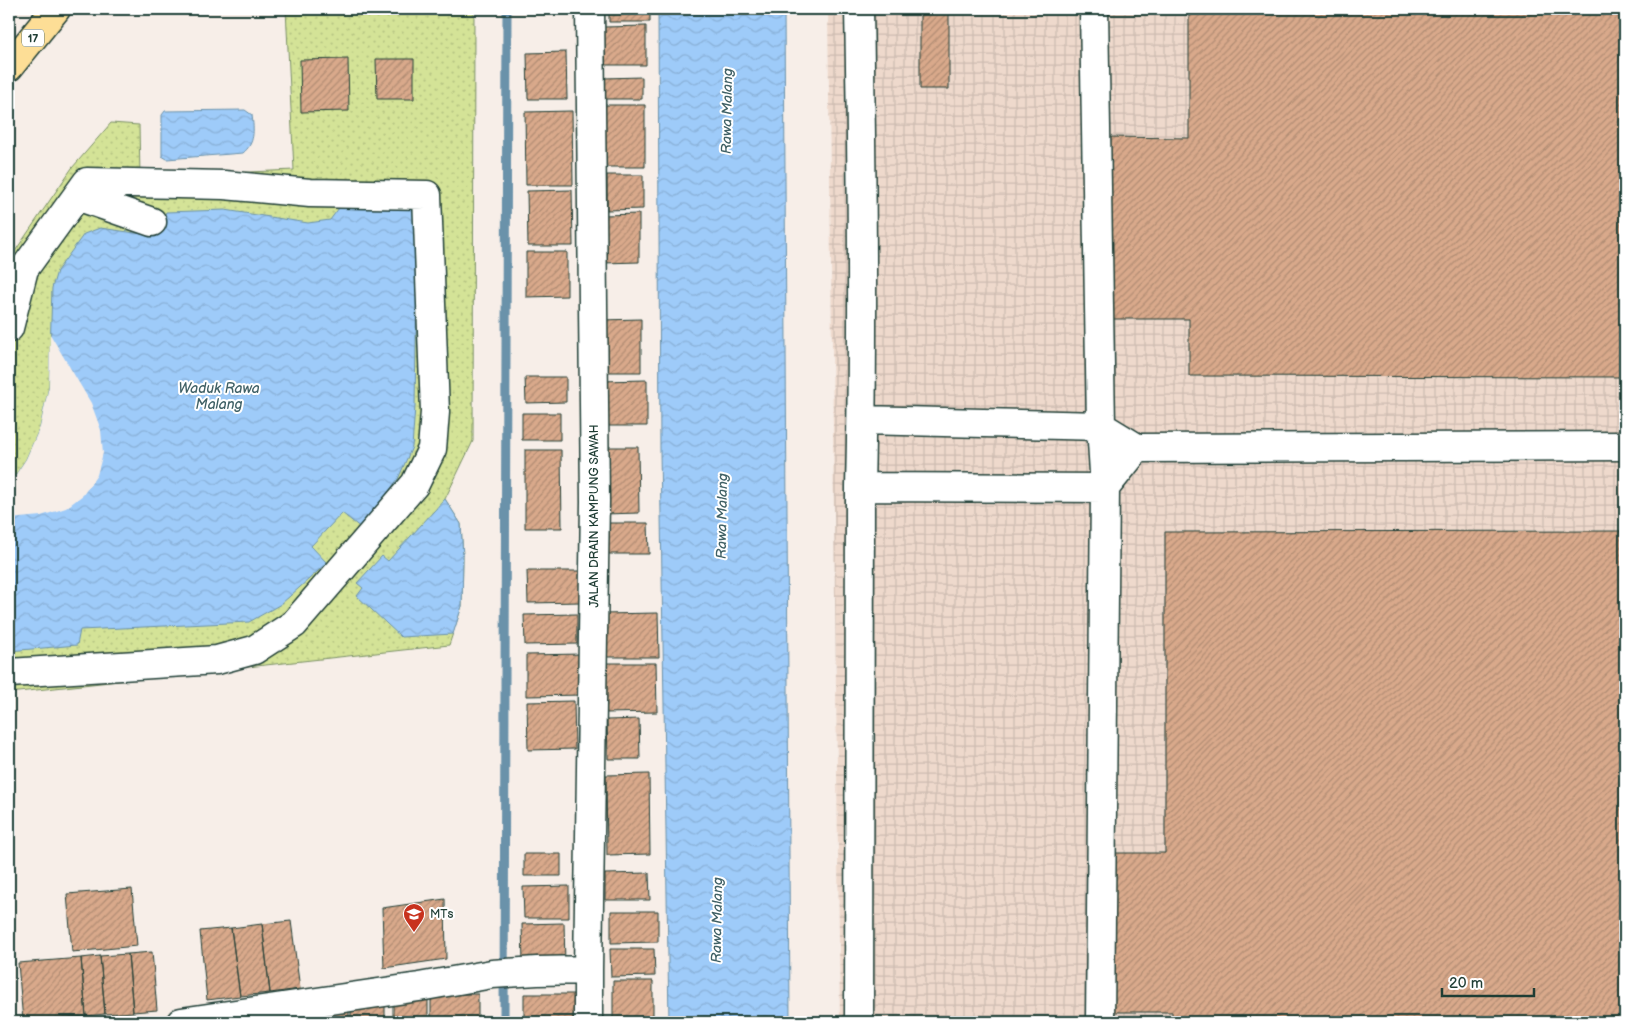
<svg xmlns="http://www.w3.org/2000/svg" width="1634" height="1031" viewBox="0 0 1634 1031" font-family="'Balsamiq Sans',sans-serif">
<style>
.industrial{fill:url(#industrial-grid)}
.grass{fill:url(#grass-dots);stroke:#7a9066}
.water{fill:url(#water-waves);stroke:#6b92aa}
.pier{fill:#f7eee8}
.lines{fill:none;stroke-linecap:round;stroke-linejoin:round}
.stream{stroke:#6b92aa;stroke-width:9}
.building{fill:url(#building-hatch);stroke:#1f3d34}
.minor-casing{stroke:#1f3d34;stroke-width:31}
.highway-casing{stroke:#1f3d34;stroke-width:31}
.minor{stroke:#fff;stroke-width:28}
.highway{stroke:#fdde96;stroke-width:28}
.labels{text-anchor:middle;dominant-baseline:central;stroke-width:4;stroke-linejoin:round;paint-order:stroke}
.shield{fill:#fff;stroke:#627771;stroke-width:1}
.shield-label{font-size:11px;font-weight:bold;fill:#1f3d34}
.street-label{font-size:12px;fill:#1f3d34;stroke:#fff}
.poi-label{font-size:12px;fill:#1f3d34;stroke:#fff;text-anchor:start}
.water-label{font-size:14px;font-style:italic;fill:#3f6065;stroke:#fff}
</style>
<defs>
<pattern id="industrial-grid" width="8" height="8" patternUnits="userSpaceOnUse" patternTransform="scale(1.25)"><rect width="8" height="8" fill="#eed9cc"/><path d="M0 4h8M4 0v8" fill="none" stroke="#ccbbb0"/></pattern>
<pattern id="grass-dots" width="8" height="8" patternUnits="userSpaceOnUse" patternTransform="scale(1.25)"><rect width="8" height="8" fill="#d4e397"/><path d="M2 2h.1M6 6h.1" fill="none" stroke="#b6c483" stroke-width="1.8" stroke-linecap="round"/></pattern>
<pattern id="water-waves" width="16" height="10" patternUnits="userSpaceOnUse" patternTransform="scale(1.25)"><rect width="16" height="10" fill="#9ecbf9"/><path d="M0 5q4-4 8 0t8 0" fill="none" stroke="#88afd6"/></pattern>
<pattern id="building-hatch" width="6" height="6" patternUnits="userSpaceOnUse" patternTransform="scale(1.25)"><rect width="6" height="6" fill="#d9a98b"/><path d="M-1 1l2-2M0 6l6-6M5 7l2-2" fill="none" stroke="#af8b72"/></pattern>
</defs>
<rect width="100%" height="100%" fill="#f7eee8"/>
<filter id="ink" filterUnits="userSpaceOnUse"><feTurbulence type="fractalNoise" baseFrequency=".02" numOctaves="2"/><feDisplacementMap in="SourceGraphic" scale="10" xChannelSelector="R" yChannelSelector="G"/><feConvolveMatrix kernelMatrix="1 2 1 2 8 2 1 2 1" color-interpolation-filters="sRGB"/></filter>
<g filter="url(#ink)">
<path class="industrial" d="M828,9h797v1013h-785z"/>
<path class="grass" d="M286,9h83v2l78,1 1,-3h26l-1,432 -28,58 16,25 2,33 -1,49 -13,39 -440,48v-433l63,-92 39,-45 28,2 1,52 154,-7z"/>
<path class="water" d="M658,9h126l6,1013h-121l-9,-571z
M245,110l7,5c2,16 3,28 -9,38l-76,6 -5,-3v-41l3,-4z
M418,203l-3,204 -3,40 -14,32 -37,49 -19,-15 -31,33 16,17 -46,41 -32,18 -169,8 -3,15 -68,6v-166l17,-26 14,-32 9,-41 3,-98 5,-17 27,-37 16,-6 57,8 9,-24 59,-2 83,13 22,-3 12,-16z
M445,499l16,25 2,33 -1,49 -9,28 -52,3 -44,-41 6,-8 -6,-5 25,-27 6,5z"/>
<path class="pier" d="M50,334l41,69 10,27 2,23 -6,22 -14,20 -17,13 -25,8 -32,3v-34l17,-26 14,-32 9,-41z"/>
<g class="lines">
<path class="stream" d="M504,1022l3,-1013"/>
</g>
<path class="building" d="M609,9h41v13h-41z
M920,9h29v80h-29z
M1189,9h436v368l-436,-1v-57h-81v-182l81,1z
M646,26v39h-41l-1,-38z
M566,52l1,47h-39l-1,-46z
M348,59l1,52 -48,1 -1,-52z
M376,59h38v40h-37z
M642,77v22h-38v-21z
M605,105h40v62h-39z
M572,111l1,74h-47l-1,-73z
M607,175h36v34l-36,1z
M572,190l1,56h-45l-1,-55z
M639,214v48l-35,1v-48z
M526,252h41v44l-41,1z
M641,319v53h-40v-52z
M525,377h41v25l-40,1z
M647,380v46h-47v-45z
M522,413h38v27h-38z
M604,447h34l1,66 -35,1z
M525,450h36l1,78h-37z
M600,523h48l1,31h-49z
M1625,531v491h-453v-10h-65v-159h58v-321z
M527,571h54v31l-53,1z
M658,613l1,44h-56l-1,-43z
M577,614v30l-52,1 -1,-30z
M582,654l1,41 -57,1v-41z
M606,663h50l1,49 -51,1z
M574,701l1,48 -47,1 -1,-48z
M639,719l1,40h-32l-1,-39z
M649,774l1,80 -43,1 -1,-80z
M524,854h37v22h-37z
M649,873l1,27h-45v-26z
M569,886v32h-45l-1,-31z
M132,889l5,57 -65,6 -5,-58z
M445,899l1,60 -62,9 -2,-60z
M611,911h47v31l-47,1z
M291,921l9,68 -30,4 -8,-69z
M564,923l1,40h-42l-1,-39z
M262,924l8,69 -30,3 -9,-68z
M231,928l9,68 -33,4 -7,-69z
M610,949h44l1,27 -44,1z
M152,952l5,58 -24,2 -5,-58z
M128,954l5,58 -28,2 -5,-58z
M100,956l5,58 -19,2 -5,-58z
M81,958l5,58 -63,5 -5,-58z
M613,981h40v41h-40z
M431,994h47v28h-47z
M524,994h51v28h-51z
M393,995h35v27h-35z
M351,1006h34v16h-34z
M280,1010h30v12h-30z
M313,1012h36v10h-36z"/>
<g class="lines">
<g class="minor-casing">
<path id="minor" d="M859,9c3,159 5,319 1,478l-1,535
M1094,9l7,417 4,62 -5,534
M77,196l75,26
M9,328l15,-59 63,-87 137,3 86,8 117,2 8,217 -3,37 -17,35 -121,140 -40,26 -37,10 -208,13
M862,420l239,6 36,22 488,-2
M860,487l245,1 32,-40
M181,1022l238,-35 73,-13 45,-3 51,-1
M588,1022v-52l7,-469 -5,-492"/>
</g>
<g class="highway-casing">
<path id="highway" d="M9,67l47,-58"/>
</g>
<use href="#minor" class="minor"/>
<use href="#highway" class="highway"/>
</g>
</g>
<defs>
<g id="school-pin" transform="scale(1.125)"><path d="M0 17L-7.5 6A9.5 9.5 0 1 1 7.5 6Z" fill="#c8321e" stroke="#fff"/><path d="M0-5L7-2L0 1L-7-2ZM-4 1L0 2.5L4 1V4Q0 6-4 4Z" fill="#fff"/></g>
</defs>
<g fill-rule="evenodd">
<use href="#school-pin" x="414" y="914"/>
</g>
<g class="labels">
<rect class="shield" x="22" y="29.5" width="22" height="17" rx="4"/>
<g class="shield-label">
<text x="33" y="38">17</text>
</g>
<g class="street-label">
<text transform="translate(594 516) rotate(-90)">JALAN DRAIN KAMPUNG SAWAH</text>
</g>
<g class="poi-label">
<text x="430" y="914">MTs</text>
</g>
<g class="water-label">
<text transform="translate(727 111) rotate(-89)">Rawa Malang</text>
<text x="219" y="388">Waduk Rawa<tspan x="219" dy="16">Malang</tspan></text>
<text transform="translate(722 516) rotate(-89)">Rawa Malang</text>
<text transform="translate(717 920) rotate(-89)">Rawa Malang</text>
</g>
</g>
<rect width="1634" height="1031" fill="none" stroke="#fff" stroke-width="30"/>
<rect x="15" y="15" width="1604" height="1001" fill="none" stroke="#1f3d34" stroke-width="2" filter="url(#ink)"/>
<path d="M1442 988v8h92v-8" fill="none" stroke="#1f3d34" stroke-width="2.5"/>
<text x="1449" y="988" font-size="15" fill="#1f3d34" stroke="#ffffff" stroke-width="4" paint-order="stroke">20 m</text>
</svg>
